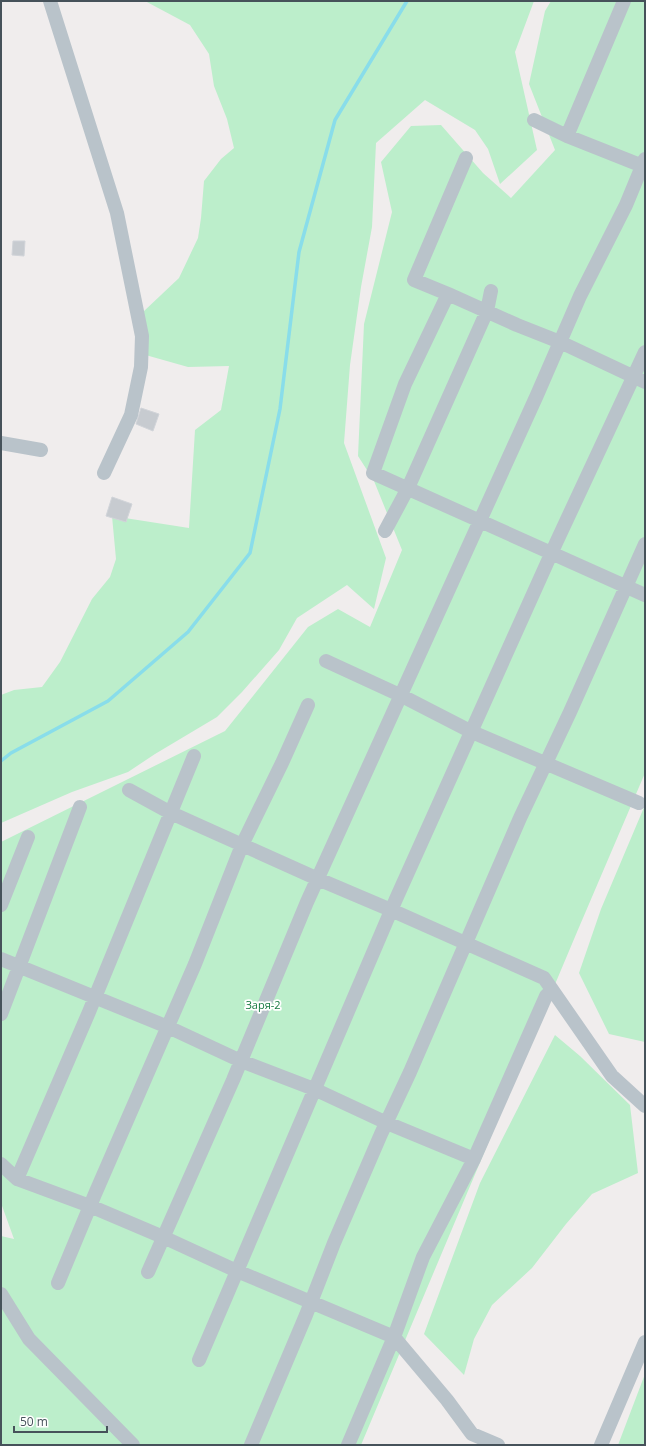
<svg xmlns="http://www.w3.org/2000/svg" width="646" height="1446" viewBox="0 0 646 1446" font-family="'Open Sans',sans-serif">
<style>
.green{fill:#bceecb}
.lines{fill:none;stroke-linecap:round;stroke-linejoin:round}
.stream{stroke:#89ddea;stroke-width:3.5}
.building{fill:#c7cbd0;stroke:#d1d4d9}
.minor{stroke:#b9c3ca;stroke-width:14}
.labels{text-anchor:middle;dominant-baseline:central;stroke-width:3.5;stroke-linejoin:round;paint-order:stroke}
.park-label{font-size:11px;fill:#187a42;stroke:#fff}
</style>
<rect width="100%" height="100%" fill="#f0eded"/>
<path class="green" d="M145,1h389l-19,51 22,98 -37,34 -12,-35 -13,-19 -50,-30 -49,43 -4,84 -11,60 -11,78 -6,78 42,115 -12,51 -27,-24 -50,33 -18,32 -37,42 -25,25 -62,37 -27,18 -56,20 -71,31v-128l13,-5 28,-3 18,-25 32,-63 18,-22 6,-18 -4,-43 77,12 6,-98 26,-20 8,-44 -41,1 -53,-15 8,-40 36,-34 19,-40 3,-20 3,-37 17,-22 13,-11 -7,-29 -13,-33 -5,-32 -19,-29z
M551,1h94v772l-68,159 -216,513h-360v-209l13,3 -13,-36v-361l224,-111 83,-104 30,-18 32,18 32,-77 -28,-69 -16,-25 6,-132 28,-112 -11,-50 30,-36 30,-1 42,48 28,25 44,-48 -26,-66 16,-73z
M645,805v237l-36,-8 -30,-61 22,-64z
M555,1035l25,21 50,49 8,68 -46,21 -26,30 -34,44 -40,37 -18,34 -10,36 -40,-41 56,-151z
M645,1374v71h-27z"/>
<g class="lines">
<path class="stream" d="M1,761l10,-8 97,-52 80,-69 62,-79 30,-144 19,-157 36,-132 72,-119"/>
</g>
<path class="building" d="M13,241h12l-1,15 -12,-1z
M141,408l18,6 -6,17 -17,-7z
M112,497l20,7 -6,18 -20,-6z"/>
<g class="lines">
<path class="minor" d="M50,1l67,212 25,123 -1,31 -10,48 -27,58
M534,120l33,16 78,31
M567,136l57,-135
M466,158l-52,122 34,14 69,31 43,17 85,40
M448,294l-43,90 -32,89 272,122
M1,443l40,7
M385,531l23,-43 79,-177 4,-20
M326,661l76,35 70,36 167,71
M129,790l42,23 147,66 73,31 153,68 68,98 33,30
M1,905l27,-68
M1,959l167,68 73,34 73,28 73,34 87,36
M1,1014l79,-207
M1,1164l16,15 73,27 73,31 74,34 157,66 53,63 25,34 26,11
M17,1179l72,-167 105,-256
M148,1272l85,-192 74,-178 230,-507 43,-99 46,-91 19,-46
M58,1283l37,-89 100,-230 47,-119 40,-82 26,-58
M1,1294l28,45 104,106
M199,1360l197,-461 160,-356 89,-191
M251,1445l55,-130 28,-72 47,-109 29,-62 110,-254 50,-106 75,-168
M348,1445l46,-108 29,-80 51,-98 72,-163 6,-6
M601,1445l44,-103"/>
</g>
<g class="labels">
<g class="park-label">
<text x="263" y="1004">Заря-2</text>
</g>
</g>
<rect width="646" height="1446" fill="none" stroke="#46525a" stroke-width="4"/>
<path d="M14 1426v6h93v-6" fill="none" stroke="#46525a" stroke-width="2"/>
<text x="20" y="1426" font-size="12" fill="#46525a" stroke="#ffffff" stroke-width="3" paint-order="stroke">50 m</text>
</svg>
